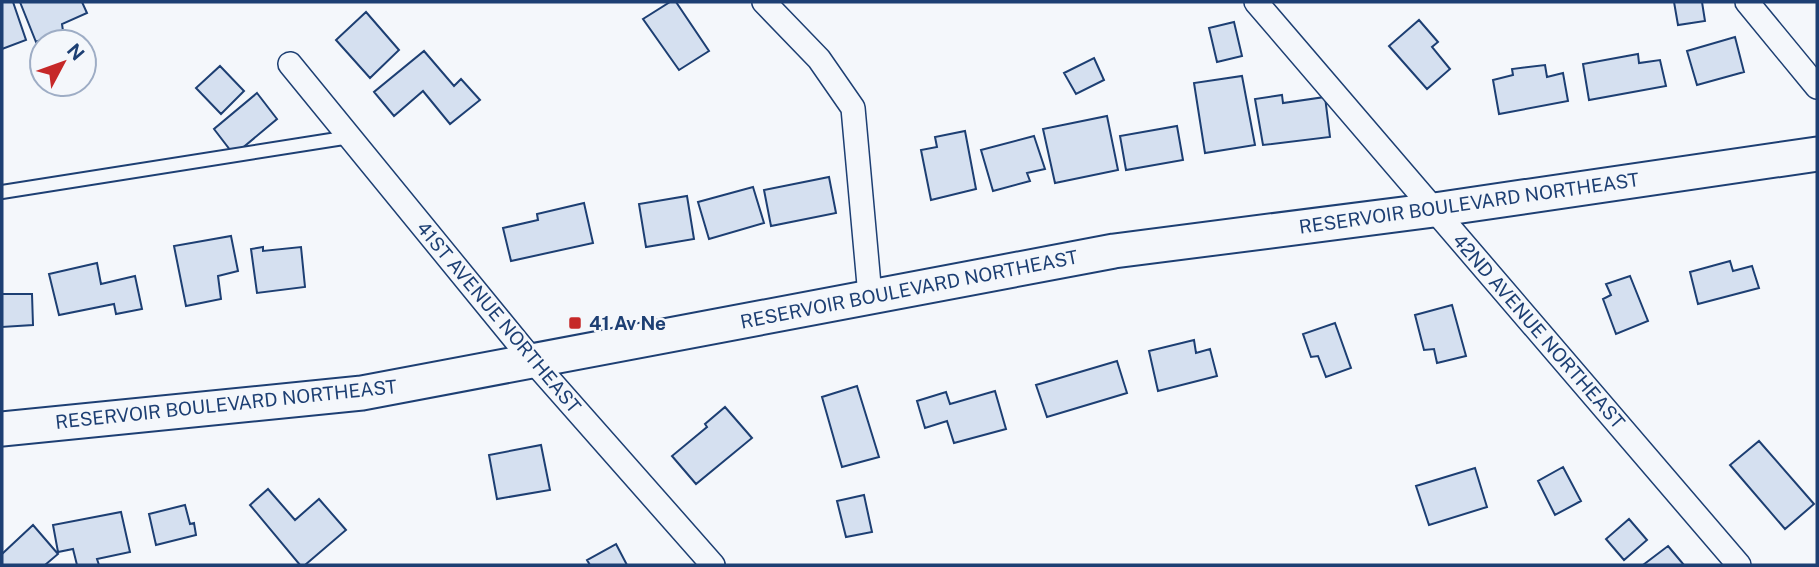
<svg xmlns="http://www.w3.org/2000/svg" width="1819" height="567" viewBox="0 0 1819 567" font-family="'Public Sans',sans-serif">
<style>
.building{fill:#d5e0f0;stroke:#1d3f73;stroke-width:2}
.lines{fill:none;stroke-linecap:round;stroke-linejoin:round}
.lane-casing{stroke:#1d3f73;stroke-width:16}
.street-casing{stroke:#1d3f73;stroke-width:26}
.secondary-casing{stroke:#1d3f73;stroke-width:37}
.lane{stroke:#f4f7fb;stroke-width:12}
.street{stroke:#f4f7fb;stroke-width:23}
.secondary{stroke:#f4f7fb;stroke-width:33}
.poi-dot{fill:#c62828;stroke:#f4f7fb;stroke-width:2.5}
.labels{text-anchor:middle;dominant-baseline:central;stroke-width:5;stroke-linejoin:round;paint-order:stroke}
.street-label{font-size:19px;fill:#1d3f73;stroke:#f4f7fb}
.poi-label{font-size:19px;font-weight:bold;fill:#1d3f73;stroke:#f4f7fb;text-anchor:start}
</style>
<rect width="100%" height="100%" fill="#f4f7fb"/>
<path class="building" d="M2,2h11l13,38 -24,9z
M20,2h62l5,11 -25,11 1,7 -27,11z
M670,2h6l33,49 -30,19 -36,-51z
M1674,2h28l3,19 -27,4z
M366,12l33,38 -29,28 -34,-38z
M1419,20l19,22 -6,5 18,22 -23,20 -38,-43z
M1234,22l8,34 -25,6 -8,-34z
M1735,37l9,35 -47,13 -10,-34z
M424,51l30,35 7,-7 19,21 -30,24 -27,-33 -29,25 -20,-24z
M1638,54l1,9 21,-3 6,26 -77,14 -6,-36z
M1094,58l10,22 -28,14 -12,-21z
M1545,65l2,12 16,-4 5,28 -69,13 -6,-34 20,-5 -1,-6z
M220,66l24,25 -23,23 -25,-26z
M1242,76l13,69 -50,8 -11,-70z
M257,93l20,26 -43,36 -20,-26z
M1282,95l1,8 42,-6 5,40 -67,8 -8,-46z
M1107,116l11,54 -63,13 -12,-54z
M1177,126l6,34 -57,10 -6,-34z
M965,131l11,58 -45,11 -10,-50 16,-3 -2,-10z
M1034,136l11,33 -18,4 3,8 -37,10 -12,-41z
M829,177l7,36 -65,13 -7,-36z
M753,187l11,36 -55,16 -11,-37z
M687,196l7,43 -48,8 -7,-43z
M584,203l9,40 -82,18 -8,-33 35,-8 -1,-6z
M231,236l7,35 -20,5 3,23 -35,7 -12,-60z
M263,247v4l38,-4 4,40 -48,6 -6,-44z
M1730,261l3,10 19,-5 7,22 -61,16 -8,-32z
M97,263l4,21 34,-8 7,33 -26,5 -2,-10 -55,11 -10,-41z
M1630,276l18,45 -32,13 -13,-35 8,-4 -5,-11z
M2,294h30l1,31 -31,2z
M1452,305l14,51 -29,7 -3,-14 -10,1 -9,-35z
M1335,323l16,45 -25,9 -8,-21 -7,1 -8,-23z
M1194,340l2,13 14,-4 7,27 -59,15 -9,-40z
M1117,361l10,32 -80,24 -11,-32z
M857,386l22,71 -37,10 -20,-70z
M995,391l11,38 -52,14 -7,-22 -22,7 -8,-27 29,-9 4,12z
M725,407l27,31 -56,46 -24,-28 35,-29 -2,-3z
M1759,441l55,63 -29,25 -55,-64z
M541,445l9,45 -53,9 -8,-44z
M1563,467l18,34 -26,14 -17,-34z
M1475,468l12,39 -58,18 -13,-39z
M268,489l27,31 24,-21 27,31 -41,35h-5l-50,-60z
M864,495l8,37 -26,5 -9,-36z
M185,505l5,19 4,-1 2,12 -40,10 -7,-31z
M121,512l9,40 -33,7 2,6h-22l-4,-16 -15,3 -5,-27z
M1629,519l18,21 -23,20 -18,-21z
M33,525l25,29 -13,11h-43v-11z
M616,544l11,21h-37l-3,-5z
M1668,546l16,19h-41z"/>
<g class="lines">
<g class="lane-casing">
<path id="lane" d="M2,192l348,-55"/>
</g>
<g class="street-casing">
<path id="street" d="M764,2l55,57 34,49 17,188
M1256,2l483,563
M1747,2l70,85
M290,64l242,296 181,205"/>
</g>
<g class="secondary-casing">
<path id="secondary" d="M2,429l360,-36 752,-142 320,-41 383,-56"/>
</g>
<use href="#lane" class="lane"/>
<use href="#street" class="street"/>
<use href="#secondary" class="secondary"/>
</g>
<rect class="poi-dot" x="568" y="316" width="14" height="14" rx="3.5"/>
<g class="labels">
<g class="street-label">
<text transform="translate(1469 203) rotate(-8)">RESERVOIR BOULEVARD NORTHEAST</text>
<text transform="translate(909 289) rotate(-11)">RESERVOIR BOULEVARD NORTHEAST</text>
<text transform="translate(499 317) rotate(50)">41ST AVENUE NORTHEAST</text>
<text transform="translate(1539 331) rotate(49)">42ND AVENUE NORTHEAST</text>
<text transform="translate(226 404) rotate(-6)">RESERVOIR BOULEVARD NORTHEAST</text>
</g>
<g class="poi-label">
<text x="589" y="323">41 Av Ne</text>
</g>
</g>
<rect width="1819" height="567" fill="none" stroke="#1d3f73" stroke-width="7"/>
<g transform="translate(63 63) rotate(49)"><circle r="33" fill="#f4f7fb" stroke="#9eadc5" stroke-width="2"/>
<path d="M0-5L12 26L0 18L-12 26Z" fill="#c62828"/>
<text y="-10" font-size="19" font-weight="bold" text-anchor="middle" fill="#1d3f73">N</text>
</g>
</svg>
